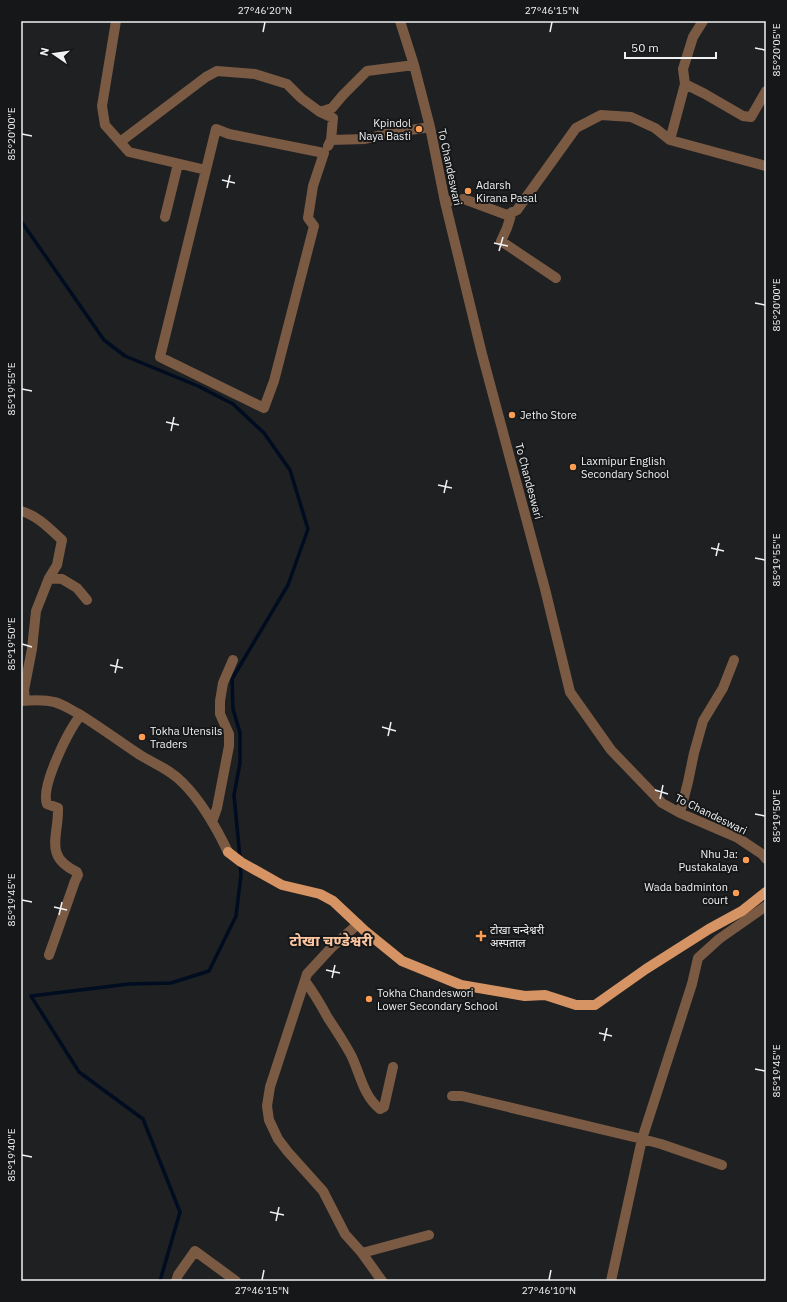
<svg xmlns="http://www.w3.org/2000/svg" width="787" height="1302" viewBox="0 0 787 1302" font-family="'IBM Plex Sans','Noto Sans Devanagari',sans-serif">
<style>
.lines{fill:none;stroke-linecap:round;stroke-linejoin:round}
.stream{stroke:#000c20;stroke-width:3.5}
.minor{stroke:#7a5a43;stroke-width:10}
.major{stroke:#d69363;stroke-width:10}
.ticks{fill:none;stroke:#f0f1f2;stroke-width:1.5}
.poi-dot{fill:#fd9d54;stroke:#151719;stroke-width:1.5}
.labels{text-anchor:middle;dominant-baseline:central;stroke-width:4;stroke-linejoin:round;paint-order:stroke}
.poi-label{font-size:11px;fill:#f0f1f2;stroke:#151719;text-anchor:start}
.street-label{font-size:11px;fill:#f0f1f2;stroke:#151719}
.district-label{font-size:15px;font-weight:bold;fill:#fcc6a0;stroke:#151719}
.neatline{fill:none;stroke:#f0f1f2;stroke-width:1.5}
.ticks-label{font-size:10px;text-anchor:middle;fill:#f0f1f2}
</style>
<rect width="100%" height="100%" fill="#1f2022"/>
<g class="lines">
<path class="stream" d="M21,221l83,119 21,16 73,30 35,18 31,29 26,37 18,59 -20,56 -56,94 1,30 7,24v30l-6,32 6,63
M160,1281l20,-69 -37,-93 -64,-47 -48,-76 98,-12 42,-1 38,-12 27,-55 5,-41 -1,-10"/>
<path class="minor" d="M116,21l-14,85 3,19 24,27 77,18
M400,21l14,44 16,62 15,75 37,152 63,235 25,103 41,58 51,53 18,10 58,25 24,16 4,5
M685,84l20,10 38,22 8,1 15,-26
M320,112l12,-4 11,-13 24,-24 47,-6
M216,129l13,5 95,19 -11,33 -5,32 6,8 -40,155 -10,27 -104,-51z
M670,140l15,-56 -2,-15 10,-32 10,-16
M120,142l86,-65 11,-6 38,3 32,10 14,14 19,14 13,6 -2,22
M328,146l3,-6 34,-1 20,-5 45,-7
M445,202l19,-3 43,16 10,-5 59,-82 25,-13 30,2 24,11 15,12 96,26
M512,212l-5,16 -6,13 55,37
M165,217l13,-53
M21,511c17,5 28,17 41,29l-5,25 -8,13 -13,33 -4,38 -8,41 1,10
M49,578l13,1 15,9 10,12
M21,701c11,-1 23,-2 33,1 9,2 17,8 25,12 21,13 40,27 61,41 15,9 31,15 43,28 18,18 34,46 45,69
M680,813l8,-31 6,-29 9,-32 20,-33 11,-28
M212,822l5,-14 12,-62v-12l-9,-20v-13l3,-18 10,-23
M358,924l-27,24 -24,26 -37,113 -3,19 2,14 9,19 10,13 35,39 22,43 17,19 20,28
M49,955l26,-74 3,-6 -1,-3c-34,-16 -18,-36 -19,-64l-11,-4c-7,-17 22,-75 34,-89
M305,981c9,12 16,24 23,37 8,12 16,24 23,37 9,18 12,41 29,54l4,-2 9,-40
M452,1096h10l180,43 19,5 61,21
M362,1253l67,-18
M176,1281l2,-6 17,-24 41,30
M611,1281l31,-142 50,-155 6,-26 21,-19 47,-33"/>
<path class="major" d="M228,852l13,10 41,23 38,9 13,7 32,30 37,30 59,24 64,11 20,-1 31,10h19l51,-36 63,-40 33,-18 24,-19"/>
</g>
<path class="ticks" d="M263,32l2,-10M550,32l2,-10M755,48l10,2M22,134l10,2M222,180l13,3M227,188l3,-13M494,243l14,3M499,251l4,-14M755,303l10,2M22,389l10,2M166,422l13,3M171,431l3,-14M438,485l14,3M444,493l3,-13M711,548l13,3M716,556l3,-13M755,558l10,2M22,644l10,3M110,665l13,3M115,673l3,-14M382,727l14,4M388,736l3,-14M655,790l13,4M660,799l3,-14M755,814l10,2M22,900l10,2M54,907l13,3M59,915l3,-13M326,970l14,3M332,978l3,-13M599,1033l13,3M604,1041l3,-13M755,1069l10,2M22,1155l10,2M270,1212l14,3M276,1221l3,-14M262,1280l2,-10M549,1280l2,-10"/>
<g class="poi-dot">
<circle cx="419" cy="129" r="4"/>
<circle cx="468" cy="191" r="4"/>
<circle cx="512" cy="415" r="4"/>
<circle cx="573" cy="467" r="4"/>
<circle cx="142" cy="737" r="4"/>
<circle cx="746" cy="860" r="4"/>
<circle cx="736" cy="893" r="4"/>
<path d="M479 930h4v4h4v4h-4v4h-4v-4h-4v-4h4z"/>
<circle cx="369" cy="999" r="4"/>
</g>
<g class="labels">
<g class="poi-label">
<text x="411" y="123" text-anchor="end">Kpindol<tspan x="411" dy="13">Naya Basti</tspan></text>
<text x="476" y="185">Adarsh<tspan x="476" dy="13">Kirana Pasal</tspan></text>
<text x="520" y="415">Jetho Store</text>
<text x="581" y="461">Laxmipur English<tspan x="581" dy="13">Secondary School</tspan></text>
<text x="150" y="731">Tokha Utensils<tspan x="150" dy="13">Traders</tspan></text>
<text x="738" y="854" text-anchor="end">Nhu Ja:<tspan x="738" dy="13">Pustakalaya</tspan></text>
<text x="728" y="887" text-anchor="end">Wada badminton<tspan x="728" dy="13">court</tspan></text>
<text x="490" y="930">टोखा चन्देश्वरी<tspan x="490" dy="13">अस्पताल</tspan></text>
<text x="377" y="993">Tokha Chandeswori<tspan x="377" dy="13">Lower Secondary School</tspan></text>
</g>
<g class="street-label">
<text transform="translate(450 167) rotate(78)">To Chandeswari</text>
<text transform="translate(529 481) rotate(75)">To Chandeswari</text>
<text transform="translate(711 814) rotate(26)">To Chandeswari</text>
</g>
<g class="district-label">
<text x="331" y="940">टोखा चण्डेश्वरी</text>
</g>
</g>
<rect width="787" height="1302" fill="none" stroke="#151719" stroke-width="44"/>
<g transform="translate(54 54) rotate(283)" stroke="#151719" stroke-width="3" paint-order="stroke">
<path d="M0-3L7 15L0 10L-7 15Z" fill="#f0f1f2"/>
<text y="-6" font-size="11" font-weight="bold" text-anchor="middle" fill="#f0f1f2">N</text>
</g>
<path d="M625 52v6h91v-6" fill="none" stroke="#f0f1f2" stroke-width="2"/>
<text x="631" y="52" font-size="12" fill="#f0f1f2" stroke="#151719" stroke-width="3" paint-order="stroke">50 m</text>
<rect x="22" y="22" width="743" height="1258" class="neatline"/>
<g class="ticks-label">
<text x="265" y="14">27°46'20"N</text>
<text x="552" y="14">27°46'15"N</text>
<text transform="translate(776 50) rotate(-90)" y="4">85°20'05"E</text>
<text transform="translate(11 134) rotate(-90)" y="4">85°20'00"E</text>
<text transform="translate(776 305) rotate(-90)" y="4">85°20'00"E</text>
<text transform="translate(11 389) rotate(-90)" y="4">85°19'55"E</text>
<text transform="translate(776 560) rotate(-90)" y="4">85°19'55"E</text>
<text transform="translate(11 644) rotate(-90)" y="4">85°19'50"E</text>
<text transform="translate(776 816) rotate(-90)" y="4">85°19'50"E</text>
<text transform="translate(11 900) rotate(-90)" y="4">85°19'45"E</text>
<text transform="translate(776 1071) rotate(-90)" y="4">85°19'45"E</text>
<text transform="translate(11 1155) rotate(-90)" y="4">85°19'40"E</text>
<text x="262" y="1294">27°46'15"N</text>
<text x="549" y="1294">27°46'10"N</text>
</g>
</svg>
